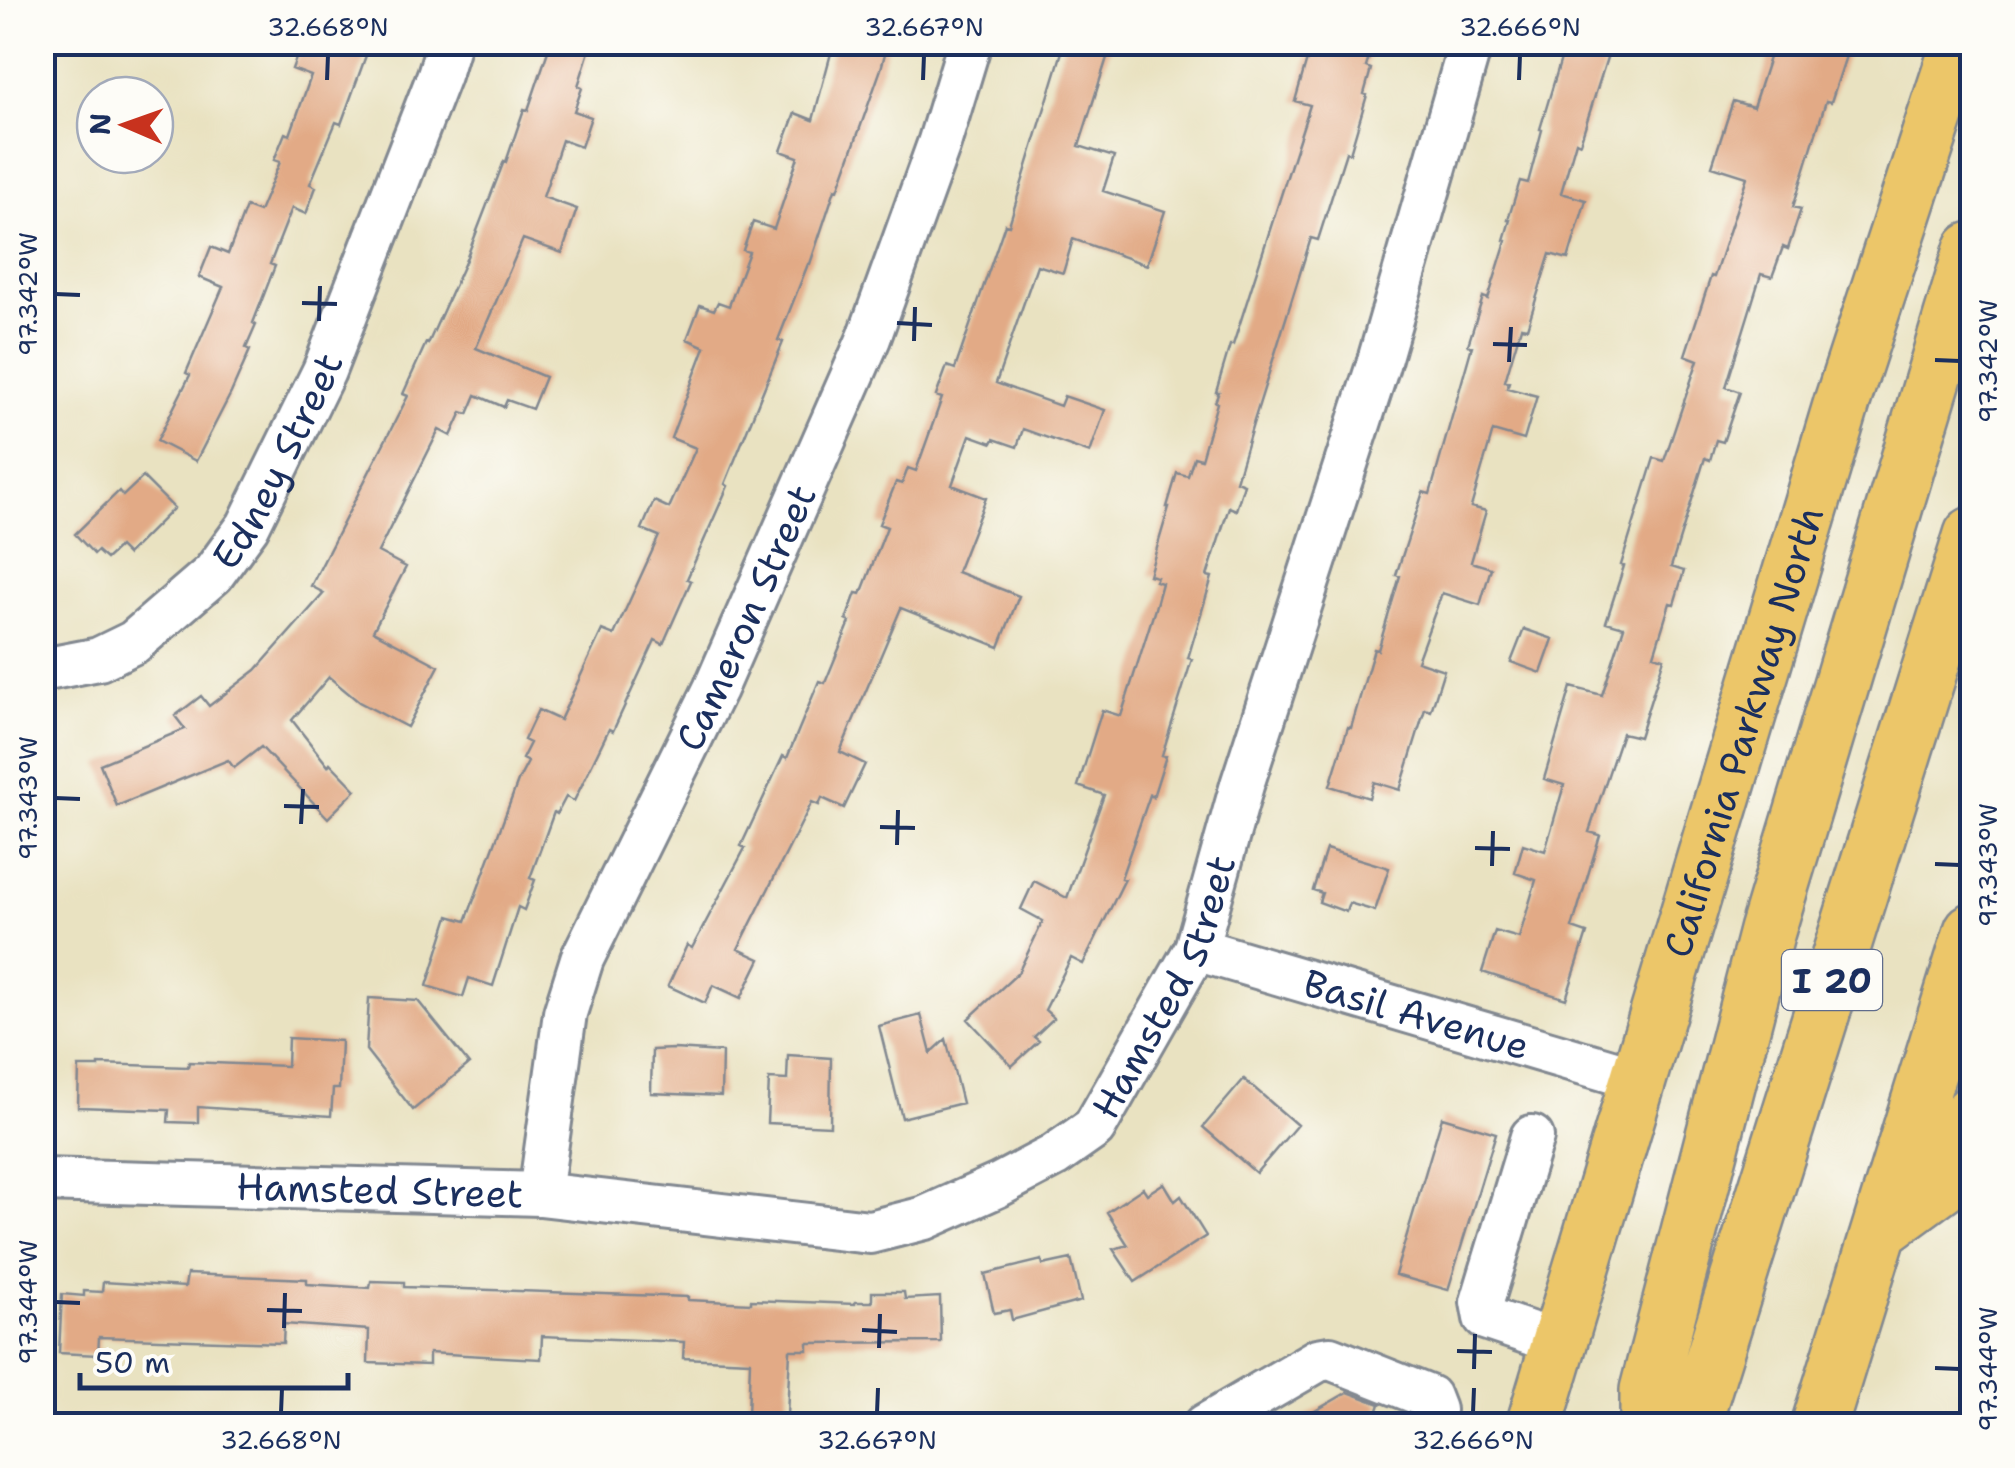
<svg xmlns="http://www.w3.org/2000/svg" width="2015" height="1468" viewBox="0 0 2015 1468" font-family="'Shantell Sans',sans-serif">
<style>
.building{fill:#e2aa86}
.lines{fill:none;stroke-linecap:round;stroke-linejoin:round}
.minor-casing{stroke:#828890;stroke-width:48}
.major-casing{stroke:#828890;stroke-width:60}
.highway-casing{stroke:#828890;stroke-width:60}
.minor{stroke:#fff;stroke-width:42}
.major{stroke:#ecc669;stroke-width:55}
.highway{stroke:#ecc669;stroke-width:55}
.ticks{fill:none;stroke:#1b2f5e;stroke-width:4}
.labels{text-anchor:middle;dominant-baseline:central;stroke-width:8;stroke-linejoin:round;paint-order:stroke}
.shield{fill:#fdfcf7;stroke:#5f6c8c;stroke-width:2.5}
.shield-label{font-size:35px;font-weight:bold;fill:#1b2f5e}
.street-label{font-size:38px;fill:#1b2f5e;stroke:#fdfcf7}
.neatline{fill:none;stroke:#1b2f5e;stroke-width:4}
.ticks-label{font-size:25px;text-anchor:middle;fill:#1b2f5e}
</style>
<rect width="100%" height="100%" fill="#fdfcf7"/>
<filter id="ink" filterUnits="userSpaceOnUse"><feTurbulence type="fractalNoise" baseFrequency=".01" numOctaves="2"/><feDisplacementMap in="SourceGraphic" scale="20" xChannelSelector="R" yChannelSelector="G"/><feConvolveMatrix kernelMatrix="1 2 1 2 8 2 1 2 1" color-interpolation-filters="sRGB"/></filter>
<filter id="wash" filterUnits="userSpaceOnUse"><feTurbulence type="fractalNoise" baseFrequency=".0048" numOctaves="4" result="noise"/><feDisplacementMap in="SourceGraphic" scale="40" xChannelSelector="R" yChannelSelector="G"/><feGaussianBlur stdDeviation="2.25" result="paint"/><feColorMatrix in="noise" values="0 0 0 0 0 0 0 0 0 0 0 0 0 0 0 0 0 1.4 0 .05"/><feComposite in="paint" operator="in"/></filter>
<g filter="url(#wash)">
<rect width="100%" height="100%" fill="#e9e2c1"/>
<g id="blocks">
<path class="building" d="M302,42h45l21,8 -27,74 -5,-2 -26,62 6,3 -10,27 -14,-6 -22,56 5,2 -22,57 3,2 -10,23 4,2 -19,43 -35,68 -39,-20 33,-66 -4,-2 37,-86 -24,-10 12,-30 17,7 18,-47 13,5 21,-50 -6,-2 11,-27 5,2 21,-59 -19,-7z
M551,42h41l-14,44 4,2 -8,23 17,6 -10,30 -19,-7 -19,57 34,12 -15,44 -39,-14 -47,109 69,29 -13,32 -25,-9 -3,7 -28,-12 -8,19 -6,-2 -11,24 -12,-6 -61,122 28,15 -33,64 66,35 -32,61 -48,-25 -30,-25 -37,43 36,46 2,-3 26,27 -28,28 -67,-71 -27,21 -6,-8 -111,46 -17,-42 85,-35 -10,-13 26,-20 8,10 47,-36 68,-77 -13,-7 97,-190 -5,-2 23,-51 2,1 37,-82 39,-101 2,1 18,-53 4,1z
M834,42h54l-7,27 -43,121 -3,-1 -25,75h-2l-30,76 5,2 -58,142 3,2 -41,93 4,2 -28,63 -8,-4 -42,91 -4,-2 -35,72 -8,-4 -9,17 -3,-2 -24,66 5,2 -11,30 -6,-3 -25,79 -24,-8 -6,19 -36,-11 22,-70 17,5 52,-140 10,-19 -6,-3 8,-16 -6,-3 14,-30 22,10 42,-90 12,5 45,-99 -17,-7 12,-28 15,7 27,-60 -25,-10 34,-91 -18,-8 13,-34 14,5 4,-8 11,4 20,-54 -6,-2 10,-28 21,7 24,-72 -17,-6 14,-38 18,7z
M1065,42h47l-33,104 35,11 -11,34 62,20 -18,54 -74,-26 -10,34 -26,-8 -41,118 64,23 4,-10 41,14 -15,43 -67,-24 -6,18 -23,-8 -2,4 -22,-8 -18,50 34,13 -29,74 62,24 -20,51 -98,-39 -61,144 25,12 -21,44 -22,-10 -3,7 -7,-3 -74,147 22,10 -19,39 -28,-13 -8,18 -37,-17 19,-41 5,3 53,-100 -4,-2 42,-90 4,2 32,-77 6,2 25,-61 -4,-2 10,-27 5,1 26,-67 -8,-3 17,-42 6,2 6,-16 8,3 26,-73 -6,-2 11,-30 8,3 50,-145 4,1z
M1312,42h62l-8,25 5,2 -7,25 3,1 -17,58 -4,-1 -28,88 -7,-2 -58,186 -17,57 8,3 -8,26 -7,-3 -22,69 5,1 -24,81 4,1 -30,96 4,1 -13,41 -3,-2 -29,83 4,1 -42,85 -12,-6 -26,52 9,8 -20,19 5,4 -27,25 -44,-47 50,-46 25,-52 -22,-12 13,-28 33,17 37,-103 -26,-9 24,-76 19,6 33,-104 8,-29 -7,-2 2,-4 -8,-2 20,-68h-2l10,-34 11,3 6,-19 7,2 16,-56 -2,-1 4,-10h-3l14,-47h3l77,-240 -15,-4z
M1566,42h46l-32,101 -4,-2 -15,52 25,7 -18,59 -18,-5 -23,74 -6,-1 -16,54 4,1 -2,6 30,8 -13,44 -31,-9 -22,76 15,4 -15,51 20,6 -11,37 -38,-12 -25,68 27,9 -13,41 -6,-2 -25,81 -26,-8 -5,16 -39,-12 18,-59 3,1 23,-79 4,1 22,-74 -4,-1 27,-83 7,2 42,-148 -4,-1 15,-48 5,2 18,-58 -2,-1 6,-20h-2l12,-39 8,2 14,-53 -2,-1z
M1774,42h72l-4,13 4,1 -15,46 -5,-1 -33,106 8,2 -13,40 -5,-2 -11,30 -11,-3 -35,113 14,5 -17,50 -7,-2 -6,20 -5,-2 -34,109 13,4 -10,33 -4,-1 -16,52 10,3 -25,79 -17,-4 -33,99 11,3 -28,93 15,5 -21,66 -84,-27 13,-41 24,7 17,-58 -21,-7 8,-29 22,7 19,-66 -20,-6 27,-92 31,8 22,-68 -18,-5 18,-56 -3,-1 33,-107 10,3 34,-101 -13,-5 26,-79 3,1 33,-100 -35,-11 21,-65 20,6z
M143,477l31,31 -47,47 -8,-8 -13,12 -9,-8 -3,3 -19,-20 44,-43 4,5z
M1524,629l29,10 -12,34 -30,-11z
M1326,849l63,19 -14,43 -26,-8 -3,9 -27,-10 3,-9 -9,-3z
M369,998l49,3 51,63 -56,46 -47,-60z
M921,1015l10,38 15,-14 16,64 -60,15 -23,-92z
M288,1038l53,3 -2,48h-6l-2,27 -133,-9v16l-30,-1 1,-12 -91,-3 1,-40h20v-3l89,3 1,-5 98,4z
M674,1049l48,3 -1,44 -70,-3 1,-43z
M788,1055l43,3 -1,68 -63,-3 2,-44 18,1z
M1244,1079l53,46 -41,48 -53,-46z
M1442,1117l54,16 -48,157 -53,-15z
M1164,1183l11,18 6,-5 25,40 -71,46 -22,-33 15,-4 -21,-33 36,-24 4,6z
M1071,1259l10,42 -69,19 -2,-10 -16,3 -9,-39 57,-14 1,5z
M187,1274l120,5v5l63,4 1,-7 33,1v5l284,10v3l63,3v-3l104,4v-2h17v-10h32l1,7 35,-2 1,45 -133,1v7h-18l-3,66h-39l2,-55 -67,-3 1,-16 -142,-6 -1,23 -112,-6v12l-61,-2 1,-33 -85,-6 -1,19 -184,-6 -1,18 -39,-2 3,-59 22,2v-5l18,1 1,-10 82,5z
M1348,1392l32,12 -7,22h-84z"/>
</g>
</g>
<g filter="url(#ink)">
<use href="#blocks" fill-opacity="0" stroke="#828890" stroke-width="2.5"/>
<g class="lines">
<g class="minor-casing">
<g id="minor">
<path id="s1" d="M42,670l57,-11 35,-17 79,-68 35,-48 76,-155 115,-296 10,-33"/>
<path id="s2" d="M1196,949l442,130"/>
<path d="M1532,1137l-50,165 3,16 74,25"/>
<path id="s3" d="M42,1180l498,14 330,38 55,-14 74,-33 55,-29 40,-28 102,-179 46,-164 135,-417 94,-326"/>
<path id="s4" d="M540,1194l25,-181 17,-54 133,-270 154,-351 70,-194 31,-102"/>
<path d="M1205,1426l113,-66 12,-2 99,39 5,13 -5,16"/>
</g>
</g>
<g class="major-casing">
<g id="major">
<path id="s5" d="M1534,1426l309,-1027 117,-357"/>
</g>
</g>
<g class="highway-casing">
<path id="highway" d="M1881,1229l67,-49 24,-67
M1648,1426v-36l119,-459 205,-681
M1692,1426l280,-891
M1819,1426l153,-495"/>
</g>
<use href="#minor" class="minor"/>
<use href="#major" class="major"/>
<use href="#highway" class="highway"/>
</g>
</g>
<path class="ticks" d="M327,80l1,-25M923,80l1,-25M1519,80l1,-25M55,294l25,1M302,303l35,1M319,321l1,-35M897,323l35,2M914,341l1,-34M1493,344l34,1M1935,360l25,1M1509,362l2,-35M55,798l25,1M284,806l35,1M301,824l2,-35M880,827l35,1M897,845l1,-35M1475,848l35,1M1935,864l25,1M1492,866l1,-35M55,1302l25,1M267,1310l35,1M284,1328l1,-35M862,1330l35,2M879,1348l1,-34M1457,1351l35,1M1935,1368l25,1M1474,1369l1,-35M281,1413l1,-25M877,1413l1,-25M1473,1413l1,-25"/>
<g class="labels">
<rect class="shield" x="1782" y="950" width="100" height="60" rx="8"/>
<g class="shield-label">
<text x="1832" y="980">I 20</text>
</g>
<g class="street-label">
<text stroke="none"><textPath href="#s1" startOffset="332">Edney Street</textPath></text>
<text stroke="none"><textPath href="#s4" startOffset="618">Cameron Street</textPath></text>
<text stroke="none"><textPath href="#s5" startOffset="725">California Parkway North</textPath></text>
<text stroke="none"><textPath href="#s3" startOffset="1238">Hamsted Street</textPath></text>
<text stroke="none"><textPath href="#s2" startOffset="230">Basil Avenue</textPath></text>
<text stroke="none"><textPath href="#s3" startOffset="338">Hamsted Street</textPath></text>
</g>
</g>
<rect width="2015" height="1468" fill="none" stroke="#fdfcf7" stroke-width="110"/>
<g transform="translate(125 125) rotate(272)"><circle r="48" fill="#fdfcf7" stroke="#a3aaba" stroke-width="2.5"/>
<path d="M0-8L18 38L0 25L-18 38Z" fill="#c8321e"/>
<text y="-15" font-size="28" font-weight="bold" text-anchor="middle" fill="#1b2f5e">N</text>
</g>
<path d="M80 1373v15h268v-15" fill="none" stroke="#1b2f5e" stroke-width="5"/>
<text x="95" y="1373" font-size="30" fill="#1b2f5e" stroke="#fdfcf7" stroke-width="8" paint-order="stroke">50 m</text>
<rect x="55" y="55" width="1905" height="1358" class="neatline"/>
<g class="ticks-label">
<text x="328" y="36">32.668°N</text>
<text x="924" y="36">32.667°N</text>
<text x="1520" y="36">32.666°N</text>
<text transform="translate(28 294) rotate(-90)" y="9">97.342°W</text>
<text transform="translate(1988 361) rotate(-90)" y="9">97.342°W</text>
<text transform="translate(28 798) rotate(-90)" y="9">97.343°W</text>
<text transform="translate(1988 865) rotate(-90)" y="9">97.343°W</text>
<text transform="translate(28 1302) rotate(-90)" y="9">97.344°W</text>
<text transform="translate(1988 1369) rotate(-90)" y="9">97.344°W</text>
<text x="281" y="1449">32.668°N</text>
<text x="877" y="1449">32.667°N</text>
<text x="1473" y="1449">32.666°N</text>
</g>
</svg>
